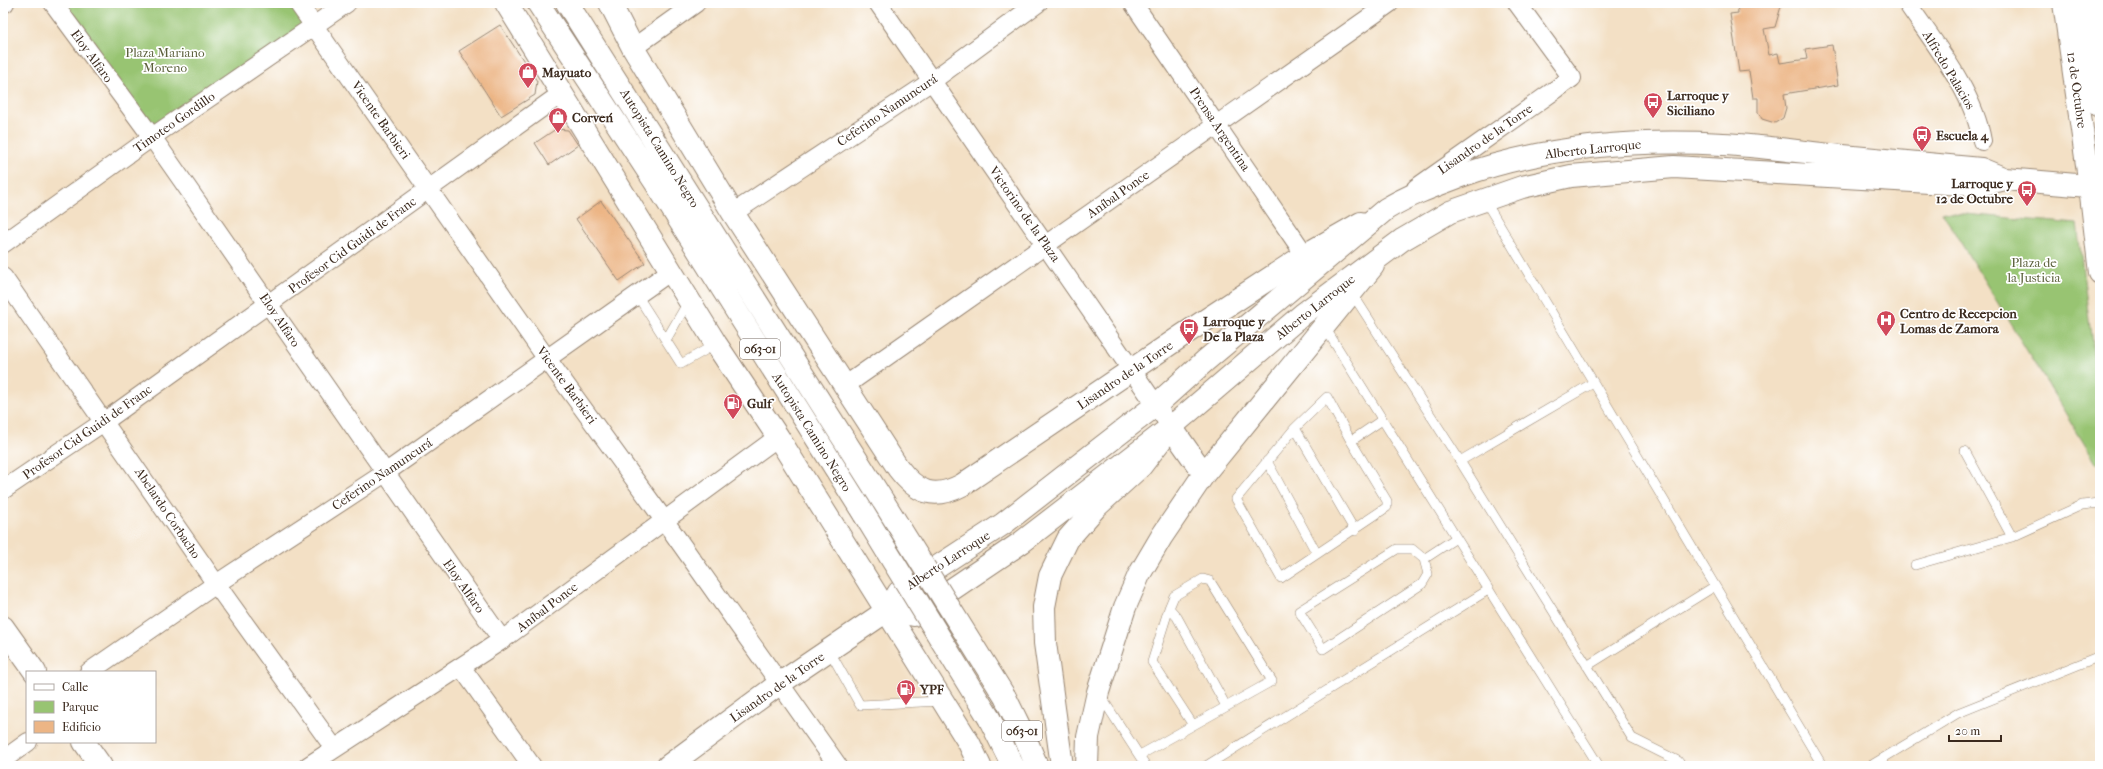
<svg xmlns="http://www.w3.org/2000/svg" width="2103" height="769" viewBox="0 0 2103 769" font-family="'IM FELL French Canon',serif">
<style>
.green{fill:#98c472;stroke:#6a7748}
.building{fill:#ecb585}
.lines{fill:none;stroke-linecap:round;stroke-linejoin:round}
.service-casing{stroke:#978572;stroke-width:10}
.minor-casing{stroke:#978572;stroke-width:20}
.tertiary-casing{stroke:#978572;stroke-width:24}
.secondary-casing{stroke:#978572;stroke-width:24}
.motorway-casing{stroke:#978572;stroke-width:24}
.service{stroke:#fff;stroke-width:9}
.minor{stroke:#fff;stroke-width:18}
.tertiary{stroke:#fff;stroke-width:22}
.secondary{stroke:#fff;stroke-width:22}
.motorway{stroke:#fff;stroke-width:22}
.motorway-bridge-casing{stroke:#978572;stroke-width:24;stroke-linecap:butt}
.motorway-bridge{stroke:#fff;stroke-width:22}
.labels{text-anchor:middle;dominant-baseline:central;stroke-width:3.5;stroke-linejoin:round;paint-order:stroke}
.shield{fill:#fff;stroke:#766a62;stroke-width:1}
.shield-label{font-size:12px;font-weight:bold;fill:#3b2a1e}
.park-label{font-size:13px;fill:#5c603b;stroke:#fff}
.street-label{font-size:13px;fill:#3b2a1e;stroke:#fff}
.poi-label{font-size:13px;font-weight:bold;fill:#3b2a1e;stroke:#fff;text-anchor:start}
</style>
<rect width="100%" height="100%" fill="#fff"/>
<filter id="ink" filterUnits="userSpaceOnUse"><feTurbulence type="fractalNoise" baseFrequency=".025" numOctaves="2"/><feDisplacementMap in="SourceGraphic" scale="8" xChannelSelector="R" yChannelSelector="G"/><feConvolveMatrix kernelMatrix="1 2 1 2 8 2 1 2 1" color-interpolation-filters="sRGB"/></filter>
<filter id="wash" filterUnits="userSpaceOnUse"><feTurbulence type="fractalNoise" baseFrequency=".012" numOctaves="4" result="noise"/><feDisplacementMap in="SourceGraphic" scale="16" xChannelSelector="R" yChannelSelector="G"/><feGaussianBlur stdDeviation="0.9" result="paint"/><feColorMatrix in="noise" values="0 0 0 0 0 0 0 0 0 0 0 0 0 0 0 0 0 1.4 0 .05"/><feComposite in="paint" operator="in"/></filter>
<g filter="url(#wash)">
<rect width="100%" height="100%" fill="#f3e0c5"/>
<path class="green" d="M53,3h245l17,23 -163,111z
M1942,212l135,12 23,184v55h-4z"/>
<g id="blocks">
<path class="building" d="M1737,3h45l-7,24 -11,2 5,26 9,-2 2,10 27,-4 -2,-10 27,-4 6,40 -54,9 2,14 -3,10 -8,5 -13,-4 -4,-7v-14h-5l-4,-27 -10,1 -9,-58 8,-1z
M500,25l37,56 -2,14 -34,21 -42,-65z
M556,129l12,1 10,15 -29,20 -14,-22z
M601,201l44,62 -26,18 -43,-62z"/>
</g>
</g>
<g filter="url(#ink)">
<use href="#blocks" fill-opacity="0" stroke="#978572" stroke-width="1"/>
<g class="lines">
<g class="service-casing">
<path id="service" d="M1484,199l338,566 -1,1
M1352,293l108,168 172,277 46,23 4,5
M637,295l44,69 35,-20
M1324,326l275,440
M666,340l22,-38
M1295,428l60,103
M1351,441l36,60v6l-106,71 -45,-79 59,-71 32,-31 24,44 31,-21
M1965,451l47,86
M1267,461l50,93
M1460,461l133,-78
M1424,559l4,15 -6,10 -99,65 -24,-38 98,-62h15l12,10 32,-21
M1915,565l97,-28 70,-32 18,-2
M1169,608l-17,54 41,63
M829,650l31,55 82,-4
M1587,666l128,-80
M1100,695l46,71
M1140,755l132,-74 -62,-100 -7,-2 -29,17 -5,12 8,9 49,89
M1206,766l282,-176
M1870,766l88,-53 142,-57"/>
</g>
<g class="minor-casing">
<path id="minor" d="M53,3l99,134 350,503
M298,3l249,356 117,161 174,246
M878,3l293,424
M1133,3l172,252
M1907,3c27,40 67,89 75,138
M3,4l2,-1
M633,48l63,-45
M1416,188l156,-110 -55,-75
M733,213l199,-132 106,-78
M3,244l149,-107 195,-134
M3,277l213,307 118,164
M846,385l544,-382
M3,490l102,-69 456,-327
M462,668l70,98
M89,672l127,-88 169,-111 286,-202
M3,760l25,-18
M308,766l194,-126 276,-203"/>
</g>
<g class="tertiary-casing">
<path id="tertiary" d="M506,3l210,341 62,93 191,306 11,23
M610,3l23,45 100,165 165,255c19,25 36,32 64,17l221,-150 122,-80 56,-32
M2064,3l26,183 10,87
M2085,3l15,103
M1171,427l33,47
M3,627l32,45
M84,742l17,24
M1087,766l1,-29 10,-45 27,-85 14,-32 23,-39 42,-62 169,-208"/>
</g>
<g class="secondary-casing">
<path id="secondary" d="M888,610l26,5 108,-73 149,-115 132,-113 99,-74 48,-28 72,-25 49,-11 103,-9 306,18 25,-6
M668,766l111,-82 109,-74 11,-18 104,-68 153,-119 49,-44 181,-152c23,-14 48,-23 72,-32 85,-31 175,-38 265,-33 36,2 73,7 109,11 50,5 99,9 149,14l24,10 95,8"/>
</g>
<g class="motorway-casing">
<path id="motorway" d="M538,3l119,182 207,329
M567,3l316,498
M1005,697l21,43 11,26
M989,718l24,48
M1062,766l-17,-123 -1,-36 6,-31 18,-37 28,-32 45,-41 30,-39"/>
</g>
<use href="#service" class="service"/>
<use href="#minor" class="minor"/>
<use href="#tertiary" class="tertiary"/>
<use href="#secondary" class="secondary"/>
<use href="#motorway" class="motorway"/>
<g class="motorway-bridge-casing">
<path id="motorway-bridge" d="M883,501l122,196
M864,514l125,204"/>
</g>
<use href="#motorway-bridge" class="motorway-bridge"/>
</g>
</g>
<defs>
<g id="shop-pin" transform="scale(1)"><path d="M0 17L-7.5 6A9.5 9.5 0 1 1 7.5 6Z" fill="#d1495b" stroke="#fff"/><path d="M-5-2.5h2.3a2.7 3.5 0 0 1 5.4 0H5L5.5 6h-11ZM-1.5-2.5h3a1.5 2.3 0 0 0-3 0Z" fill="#fff"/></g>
<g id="bus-pin" transform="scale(1)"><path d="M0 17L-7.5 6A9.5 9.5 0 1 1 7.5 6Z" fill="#d1495b" stroke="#fff"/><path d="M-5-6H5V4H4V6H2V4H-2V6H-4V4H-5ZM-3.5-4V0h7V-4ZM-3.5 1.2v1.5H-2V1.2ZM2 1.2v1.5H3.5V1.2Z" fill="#fff"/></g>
<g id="hospital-pin" transform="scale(1)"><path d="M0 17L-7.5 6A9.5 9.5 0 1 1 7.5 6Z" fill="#d1495b" stroke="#fff"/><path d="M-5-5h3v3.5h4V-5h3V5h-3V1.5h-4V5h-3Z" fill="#fff"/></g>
<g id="fuel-pin" transform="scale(1)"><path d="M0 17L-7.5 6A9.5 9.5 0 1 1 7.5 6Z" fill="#d1495b" stroke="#fff"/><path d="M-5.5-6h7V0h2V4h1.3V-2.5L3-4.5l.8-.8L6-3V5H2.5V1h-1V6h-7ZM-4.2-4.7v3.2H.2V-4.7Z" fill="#fff"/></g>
</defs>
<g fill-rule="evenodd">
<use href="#shop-pin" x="528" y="72"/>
<use href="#bus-pin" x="1653" y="102"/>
<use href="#shop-pin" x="558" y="117"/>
<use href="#bus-pin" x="1922" y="135"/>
<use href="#bus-pin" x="2027" y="190"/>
<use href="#hospital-pin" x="1886" y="320"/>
<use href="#bus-pin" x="1189" y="328"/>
<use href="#fuel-pin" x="733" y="403"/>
<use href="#fuel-pin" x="906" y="689"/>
</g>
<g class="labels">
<g class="shield">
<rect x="740" y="339" width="40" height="20" rx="3"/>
<rect x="1002" y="721" width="40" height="20" rx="3"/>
</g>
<g class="shield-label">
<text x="760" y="349">063-01</text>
<text x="1022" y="731">063-01</text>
</g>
<g class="park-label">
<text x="165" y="52">Plaza Mariano<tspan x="165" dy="15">Moreno</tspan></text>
<text x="2034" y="262">Plaza de<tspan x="2034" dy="15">la Justicia</tspan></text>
</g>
<g class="street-label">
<text transform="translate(92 56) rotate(54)">Eloy Alfaro</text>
<text transform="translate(1949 70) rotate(59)">Alfredo Palacios</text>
<text transform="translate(2077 90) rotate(82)">12 de Octubre</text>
<text transform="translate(887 110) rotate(-34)">Ceferino Namuncurá</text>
<text transform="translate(381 120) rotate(55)">Vicente Barbieri</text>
<text transform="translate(174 122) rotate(-35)">Timoteo Gordillo</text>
<text transform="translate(1220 129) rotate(56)">Prensa Argentina</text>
<text transform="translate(1485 139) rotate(-35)">Lisandro de la Torre</text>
<text transform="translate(660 148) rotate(58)">Autopista Camino Negro</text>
<text transform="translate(1593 149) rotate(-6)">Alberto Larroque</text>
<text transform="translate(1118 194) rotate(-35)">Aníbal Ponce</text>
<text transform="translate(1025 214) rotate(55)">Victorino de la Plaza</text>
<text transform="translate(352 245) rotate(-36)">Profesor Cid Guidi de Franc</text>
<text transform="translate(1315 307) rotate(-38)">Alberto Larroque</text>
<text transform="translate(280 320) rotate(56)">Eloy Alfaro</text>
<text transform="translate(1125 375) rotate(-34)">Lisandro de la Torre</text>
<text transform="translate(567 385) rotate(54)">Vicente Barbieri</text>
<text transform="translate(87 432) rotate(-35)">Profesor Cid Guidi de Franc</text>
<text transform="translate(812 432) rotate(58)">Autopista Camino Negro</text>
<text transform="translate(382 474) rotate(-34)">Ceferino Namuncurá</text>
<text transform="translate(168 513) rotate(56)">Abelardo Corbacho</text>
<text transform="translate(948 560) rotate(-33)">Alberto Larroque</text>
<text transform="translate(464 586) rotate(55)">Eloy Alfaro</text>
<text transform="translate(547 607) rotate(-37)">Aníbal Ponce</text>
<text transform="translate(777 687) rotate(-35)">Lisandro de la Torre</text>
</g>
<g class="poi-label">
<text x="542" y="72">Mayuato</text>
<text x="1667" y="95">Larroque y<tspan x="1667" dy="15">Siciliano</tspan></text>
<text x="572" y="117">Corveń</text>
<text x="1936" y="135">Escuela 4</text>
<text x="2013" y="183" text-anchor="end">Larroque y<tspan x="2013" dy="15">12 de Octubre</tspan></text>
<text x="1900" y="313">Centro de Recepcion<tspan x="1900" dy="15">Lomas de Zamora</tspan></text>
<text x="1203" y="321">Larroque y<tspan x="1203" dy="15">De la Plaza</tspan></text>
<text x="747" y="403">Gulf</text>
<text x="920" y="689">YPF</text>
</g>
</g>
<rect width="2103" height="769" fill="none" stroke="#fff" stroke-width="16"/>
<rect x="26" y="671" width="130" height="72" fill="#ffffff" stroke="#b1aaa5"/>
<rect x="34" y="684" width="20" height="6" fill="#ffffff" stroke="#b1aaa5"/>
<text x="62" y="691" font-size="12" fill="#3b2a1e">Calle</text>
<rect x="34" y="701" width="20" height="12" fill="#98c472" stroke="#b1aaa5"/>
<text x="62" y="711" font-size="12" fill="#3b2a1e">Parque</text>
<rect x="34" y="721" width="20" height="12" fill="#ecb585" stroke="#b1aaa5"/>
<text x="62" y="731" font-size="12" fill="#3b2a1e">Edificio</text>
<path d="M1949 735v6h52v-6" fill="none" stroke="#3b2a1e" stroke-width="2"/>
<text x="1955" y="735" font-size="12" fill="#3b2a1e" stroke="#ffffff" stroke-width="3" paint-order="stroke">20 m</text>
</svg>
